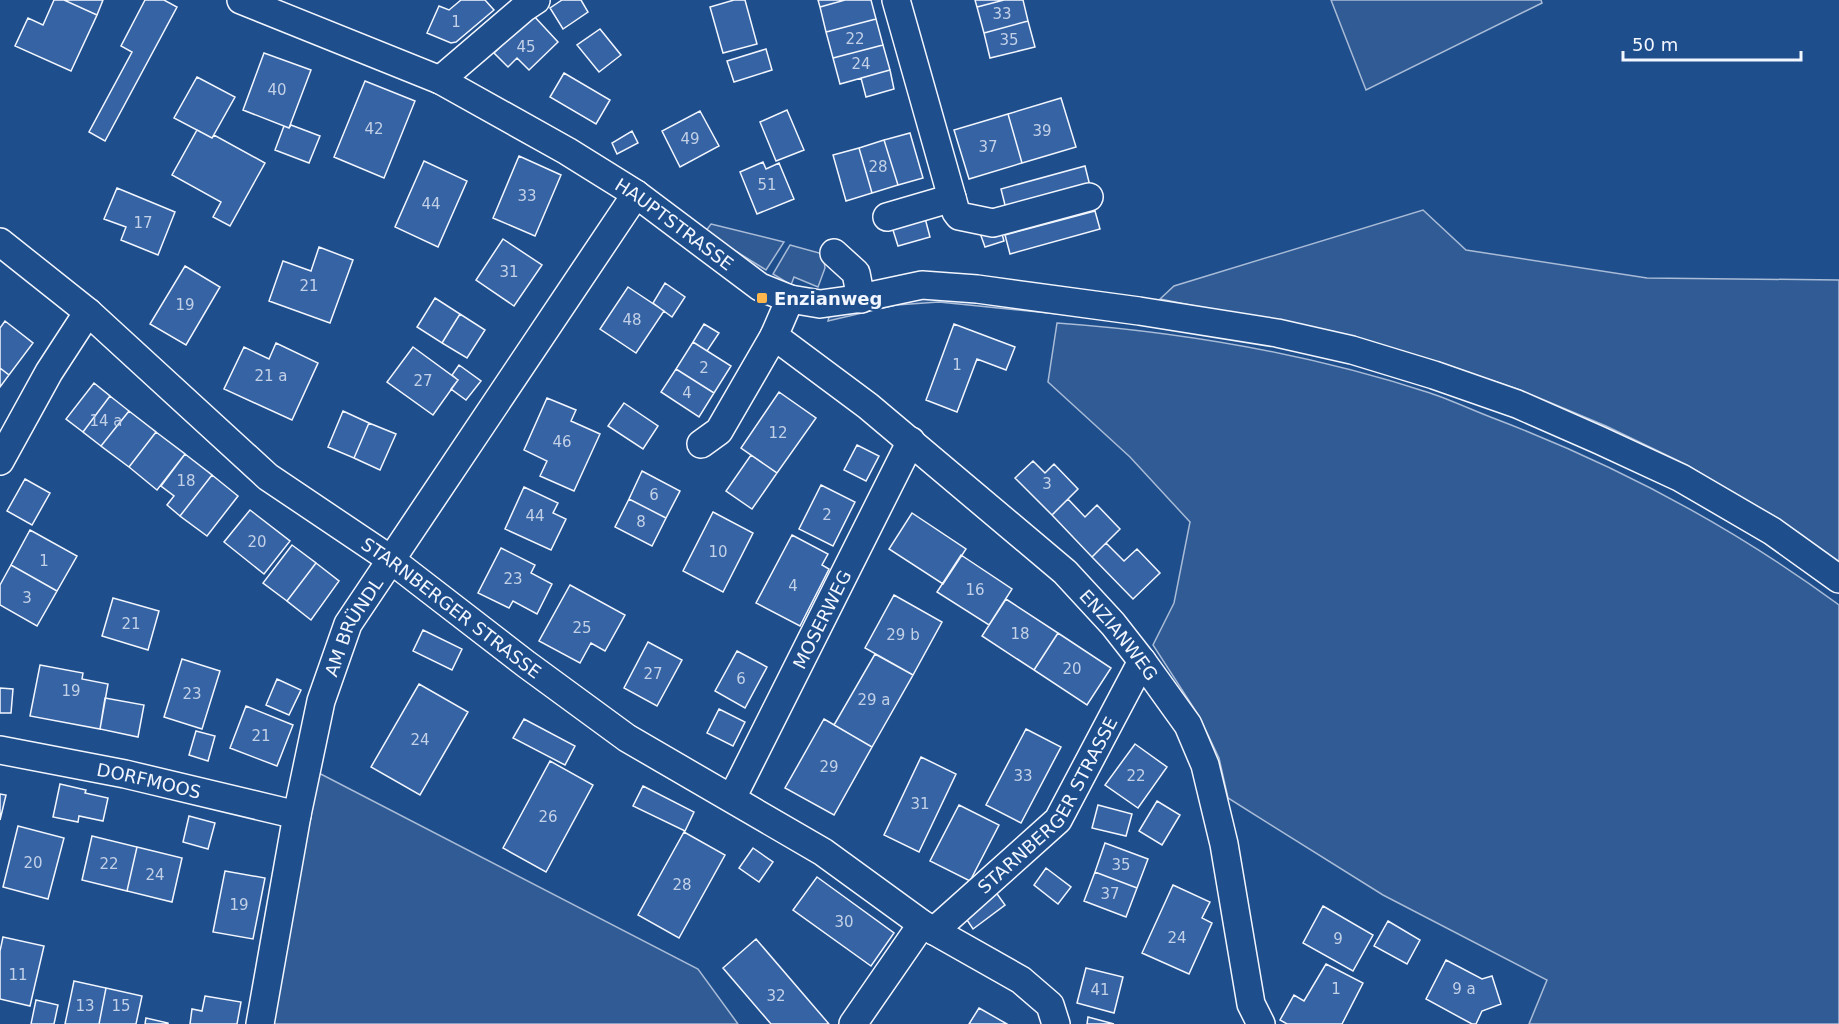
<svg xmlns="http://www.w3.org/2000/svg" width="1839" height="1024" viewBox="0 0 1839 1024" font-family="'DejaVu Sans',sans-serif">
<style>
.green{fill:#305b95;stroke:#a8bbd7;stroke-width:1.5}
.building{fill:#3563a3;stroke:#f2f6ff;stroke-width:1.5}
.lines{fill:none;stroke-linecap:round;stroke-linejoin:round}
.minor-casing{stroke:#f2f6ff;stroke-width:30}
.minor{stroke:#1f4e8c;stroke-width:27}
.poi-dot{fill:#ffb74d;stroke:#1f4e8c;stroke-width:2}
.labels{text-anchor:middle;dominant-baseline:central;stroke-width:4.5;stroke-linejoin:round;paint-order:stroke}
.number-label{font-size:15px;fill:#c3d1e8}
.street-label{font-size:18px;fill:#f2f6ff;stroke:#1f4e8c}
.poi-label{font-size:18px;font-weight:bold;fill:#f2f6ff;stroke:#1f4e8c;text-anchor:start}
</style>
<rect width="100%" height="100%" fill="#1f4e8c"/>
<path class="green" d="M1331,0h210l1,3 -176,87z
M1423,210l43,40 181,28 192,2v284l-63,-44 -89,-55 -81,-39 -86,-36 -82,-28 -82,-24 -196,-39 14,-13z
M711,224l73,18 -18,28 -61,-38z
M790,245l33,9 2,14 -7,19 -24,-10 -3,8 -18,-11z
M920,295l198,25 -179,-18 -43,3 -68,16 2,-8z
M1057,323c126,9 253,31 373,70 21,7 42,17 63,25 124,47 240,109 346,187v419h-310l18,-44 -164,-85 -155,-97 -9,-40 -20,-42 -46,-71 21,-42 16,-81 -60,-65 -82,-75z
M313,770l385,199 40,55h-472z"/>
<path class="building" d="M54,0h10l33,15 -26,56 -56,-25 13,-28 15,7z
M64,0h39l-6,15z
M145,0h19l13,7 -72,134 -16,-9 43,-80 -11,-6z
M461,0h24l9,10 -38,32 -5,1 -24,-10 12,-27 10,4z
M562,0h19l7,12 -25,17 -13,-21z
M734,0h11l12,44 -34,9 -13,-46z
M818,0h27l-25,7z
M845,0h26l5,19 -50,13 -6,-25z
M975,0h29l-27,7z
M1004,0h19l5,21 -44,12 -7,-26z
M533,15l25,27 -29,28 -12,-12 -9,9 -14,-14z
M876,19l7,26 -50,13 -7,-26z
M1028,21l7,26 -45,11 -6,-25z
M600,29l21,26 -22,17 -22,-27z
M883,45l7,25 -50,14 -7,-26z
M766,49l6,21 -38,12 -7,-21z
M264,53l47,17 -22,58 -46,-18z
M890,70l4,19 -28,8 -5,-19z
M564,73l46,27 -14,24 -46,-27z
M197,77l38,20 -23,41 -38,-20z
M365,81l50,20 -31,77 -50,-21z
M1061,98l15,49 -54,16 -14,-49z
M787,110l17,40 -28,11 -16,-39z
M700,111l19,35 -39,21 -18,-36z
M1008,114l14,49 -53,16 -15,-49z
M291,125l29,11 -11,27 -34,-13 9,-24 5,2z
M197,130l15,8 2,-3 51,28 -35,63 -17,-9 8,-15 -49,-27z
M632,131l6,12 -21,11 -5,-11z
M910,133l13,45 -25,7 -14,-45z
M884,140l14,45 -26,8 -13,-45z
M859,148l13,45 -26,8 -13,-46z
M519,156l42,19 -26,61 -42,-18z
M424,161l43,20 -29,66 -43,-20z
M763,162l3,7 13,-6 15,36 -37,15 -17,-42z
M1085,166l5,20 -84,23 -5,-20z
M117,188l58,24 -17,43 -37,-15 5,-13 -22,-8z
M1095,211l5,18 -90,25 -5,-19z
M925,218l5,19 -32,9 -6,-19z
M1000,227l4,14 -19,6 -5,-14z
M503,239l39,26 -28,41 -38,-26z
M319,247l34,13 -23,63 -61,-22 14,-40 28,10z
M185,266l35,21 -34,58 -36,-21z
M665,283l20,14 -13,20 -19,-14z
M628,287l36,24 -28,42 -36,-24z
M435,298l25,16 -18,29 -25,-16z
M460,314l25,16 -18,28 -25,-15z
M5,321l28,22 -24,32 -9,-7v-40z
M704,324l15,9 -12,18 -14,-9z
M954,324l61,23 -9,23 -29,-11 -20,53 -31,-12z
M693,342l38,24 -17,27 -38,-24z
M276,343l42,20 -26,57 -68,-31 20,-42 25,12z
M413,347l45,33 -25,35 -46,-33z
M459,365l22,16 -15,19 -15,-11 7,-9 -6,-5z
M0,368l9,7 -9,12z
M676,369l38,24 -15,24 -38,-25z
M94,383l16,13 -27,36 -17,-13z
M779,392l37,26 -39,55 -36,-25z
M110,396l19,15 -28,35 -18,-14z
M547,398l29,12 -5,11 29,13 -26,57 -34,-15 7,-15 -23,-11z
M624,403l34,23 -15,23 -35,-23z
M129,411l27,21 -27,35 -28,-21z
M343,411l26,12 -15,35 -26,-11z
M369,423l27,11 -16,36 -26,-12z
M156,432l29,22 -28,36 -28,-23z
M857,445l22,11 -13,25 -22,-11z
M185,454l27,21 -32,41 -13,-11 7,-9 -13,-10z
M751,455l26,18 -25,36 -26,-18z
M1033,461l12,12 9,-9 24,25 -26,26 -37,-37z
M642,471l38,20 -14,27 -37,-19z
M212,475l26,21 -31,40 -27,-20z
M25,479l25,14 -18,32 -25,-14z
M821,485l34,17 -22,44 -34,-17z
M524,487l34,16 -5,10 13,6 -15,31 -46,-21z
M629,499l37,19 -14,28 -37,-19z
M1068,499l17,18 12,-12 23,24 -28,28 -40,-42z
M250,510l40,31 -26,33 -40,-32z
M713,512l40,21 -30,59 -40,-21z
M912,513l54,36 -23,35 -54,-35z
M30,530l47,26 -20,35 -46,-26z
M792,535l36,19 -6,11 7,4 -29,57 -44,-23z
M1106,543l18,18 13,-12 23,24 -27,26 -41,-42z
M292,545l24,18 -29,38 -24,-18z
M501,548l34,17 -4,8 21,11 -15,30 -24,-13 -4,7 -31,-15z
M961,555l51,34 -23,36 -52,-33z
M316,563l23,18 -28,39 -24,-19z
M11,565l46,26 -20,35 -37,-21v-20z
M570,585l55,30 -20,36 -14,-8 -11,20 -41,-22z
M894,595l48,27 -29,53 -48,-27z
M113,598l46,13 -11,39 -46,-14z
M1006,599l52,34 -24,37 -52,-34z
M423,630l39,19 -10,21 -39,-19z
M1058,633l53,35 -24,37 -53,-35z
M648,642l34,18 -25,46 -33,-18z
M737,651l30,16 -22,41 -30,-17z
M875,654l38,21 -41,72 -38,-22z
M182,659l38,12 -18,58 -38,-12z
M40,665l43,8 -1,6 26,5 -8,45 -70,-13z
M277,679l24,11 -12,25 -23,-10z
M419,684l49,28 -48,83 -49,-28z
M0,688l13,1 -2,24h-11z
M105,698l39,7 -6,32 -38,-8z
M246,706l47,19 -16,41 -47,-18z
M719,709l26,13 -12,24 -26,-13z
M524,719l51,27 -10,19 -52,-27z
M824,719l48,28 -38,68 -49,-27z
M1026,729l35,18 -40,76 -35,-18z
M196,731l19,5 -7,25 -19,-6z
M1135,744l32,23 -29,41 -33,-23z
M921,757l35,17 -37,78 -35,-17z
M550,761l43,24 -47,87 -43,-24z
M60,784l26,6 -1,3 23,5 -5,23 -24,-5 -1,6 -25,-5z
M643,786l51,26 -9,19 -52,-25z
M0,794l6,1 -6,25z
M1157,801l23,14 -18,30 -23,-14z
M959,805l40,20 -29,56 -40,-20z
M1098,805l34,9 -6,22 -34,-8z
M189,816l26,7 -7,26 -25,-7z
M18,826l46,12 -16,61 -45,-12z
M684,832l41,23 -46,83 -41,-23z
M92,836l45,11 -10,44 -45,-11z
M1105,843l43,16 -11,29 -42,-16z
M137,847l45,11 -10,44 -45,-11z
M753,848l20,14 -14,20 -20,-14z
M1046,868l25,19 -13,17 -24,-19z
M225,871l40,7 -12,61 -40,-7z
M1095,872l42,16 -11,29 -42,-16z
M817,877l77,56 -23,33 -78,-56z
M1173,885l37,17 -8,16 10,5 -23,51 -47,-21z
M995,891l10,14 -32,24 -10,-15z
M1323,906l50,29 -20,36 -50,-28z
M1388,921l32,19 -13,24 -33,-18z
M3,937l41,9 -14,60 -30,-7v-48z
M756,939l73,85h-58l-48,-56z
M1446,960l36,19 10,-3 9,28 -19,7 -6,13h-4l-46,-25z
M1326,964l37,19 -21,41h-55l-7,-4 14,-25 10,6z
M1086,968l37,9 -9,36 -37,-10z
M74,981l32,7 -7,36h-34z
M106,988l36,8 -6,28h-37z
M205,996l36,6 -4,22h-47l2,-15 10,2z
M36,1000l22,5 -4,19h-23z
M979,1008l28,16h-38z
M1088,1017l26,7h-27z
M146,1018l22,5v1h-23z"/>
<g class="lines">
<g class="minor-casing">
<g id="minor">
<path id="s1" d="M241,0l199,80 127,71 69,43 124,93 30,12 30,5 36,-5 66,-14 55,4 162,22 138,22 75,17 82,25 83,29 82,36 82,38 91,53 67,48"/>
<path d="M896,0l60,212 3,4 34,7 96,-26"/>
<path d="M440,80l84,-72 12,-8"/>
<path d="M887,217l65,-19"/>
<path id="s2" d="M0,242l88,70 180,165 122,82 136,105 101,74 196,114 99,72 99,56 29,25 6,19"/>
<path d="M834,253l22,20 5,26"/>
<path id="s3" d="M790,299l-16,37 94,70 197,166 48,52 29,37 46,64 17,40 19,79 27,160 10,20"/>
<path d="M701,444l18,-13 55,-95"/>
<path d="M0,461l49,-89 39,-60"/>
<path id="s4" d="M0,750l125,24 172,41"/>
<path id="s5" d="M732,798l179,-357"/>
<path id="s6" d="M934,931l124,-111 84,-159"/>
<path id="s7" d="M260,1024l37,-209 24,-114 27,-77 288,-430"/>
<path d="M853,1024l69,-100"/>
</g>
</g>
<use href="#minor" class="minor"/>
</g>
<rect class="poi-dot" x="756" y="292" width="12" height="12" rx="3"/>
<g class="labels">
<g class="number-label">
<text x="1002" y="14">33</text>
<text x="456" y="22">1</text>
<text x="855" y="39">22</text>
<text x="1009" y="40">35</text>
<text x="526" y="47">45</text>
<text x="861" y="64">24</text>
<text x="277" y="90">40</text>
<text x="374" y="129">42</text>
<text x="1042" y="131">39</text>
<text x="690" y="139">49</text>
<text x="988" y="147">37</text>
<text x="878" y="167">28</text>
<text x="767" y="185">51</text>
<text x="527" y="196">33</text>
<text x="431" y="204">44</text>
<text x="143" y="223">17</text>
<text x="509" y="272">31</text>
<text x="309" y="286">21</text>
<text x="185" y="305">19</text>
<text x="632" y="320">48</text>
<text x="957" y="365">1</text>
<text x="704" y="368">2</text>
<text x="271" y="376">21 a</text>
<text x="423" y="381">27</text>
<text x="687" y="393">4</text>
<text x="106" y="421">14 a</text>
<text x="778" y="433">12</text>
<text x="562" y="442">46</text>
<text x="186" y="481">18</text>
<text x="1047" y="484">3</text>
<text x="654" y="495">6</text>
<text x="827" y="515">2</text>
<text x="535" y="516">44</text>
<text x="641" y="522">8</text>
<text x="257" y="542">20</text>
<text x="718" y="552">10</text>
<text x="44" y="561">1</text>
<text x="513" y="579">23</text>
<text x="793" y="586">4</text>
<text x="975" y="590">16</text>
<text x="27" y="598">3</text>
<text x="131" y="624">21</text>
<text x="582" y="628">25</text>
<text x="1020" y="634">18</text>
<text x="903" y="635">29 b</text>
<text x="1072" y="669">20</text>
<text x="653" y="674">27</text>
<text x="741" y="679">6</text>
<text x="71" y="691">19</text>
<text x="192" y="694">23</text>
<text x="874" y="700">29 a</text>
<text x="261" y="736">21</text>
<text x="420" y="740">24</text>
<text x="829" y="767">29</text>
<text x="1023" y="776">33</text>
<text x="1136" y="776">22</text>
<text x="920" y="804">31</text>
<text x="548" y="817">26</text>
<text x="33" y="863">20</text>
<text x="109" y="864">22</text>
<text x="1121" y="865">35</text>
<text x="155" y="875">24</text>
<text x="682" y="885">28</text>
<text x="1110" y="894">37</text>
<text x="239" y="905">19</text>
<text x="844" y="922">30</text>
<text x="1177" y="938">24</text>
<text x="1338" y="939">9</text>
<text x="18" y="975">11</text>
<text x="1336" y="989">1</text>
<text x="1464" y="989">9 a</text>
<text x="1100" y="990">41</text>
<text x="776" y="996">32</text>
<text x="85" y="1006">13</text>
<text x="121" y="1006">15</text>
</g>
<g class="street-label">
<text stroke="none"><textPath href="#s1" startOffset="490">HAUPTSTRASSE</textPath></text>
<text stroke="none"><textPath href="#s2" startOffset="582">STARNBERGER STRASSE</textPath></text>
<text stroke="none"><textPath href="#s5" startOffset="200">MOSERWEG</textPath></text>
<text stroke="none"><textPath href="#s7" startOffset="410">AM BRÜNDL</textPath></text>
<text stroke="none"><textPath href="#s3" startOffset="498">ENZIANWEG</textPath></text>
<text stroke="none"><textPath href="#s4" startOffset="152">DORFMOOS</textPath></text>
<text stroke="none"><textPath href="#s6" startOffset="172">STARNBERGER STRASSE</textPath></text>
</g>
<g class="poi-label">
<text x="774" y="298">Enzianweg</text>
</g>
</g>
<path d="M1623 51v9h178v-9" fill="none" stroke="#f2f6ff" stroke-width="3"/>
<text x="1632" y="51" font-size="18" fill="#f2f6ff" stroke="#1f4e8c" stroke-width="4.5" paint-order="stroke">50 m</text>
</svg>
